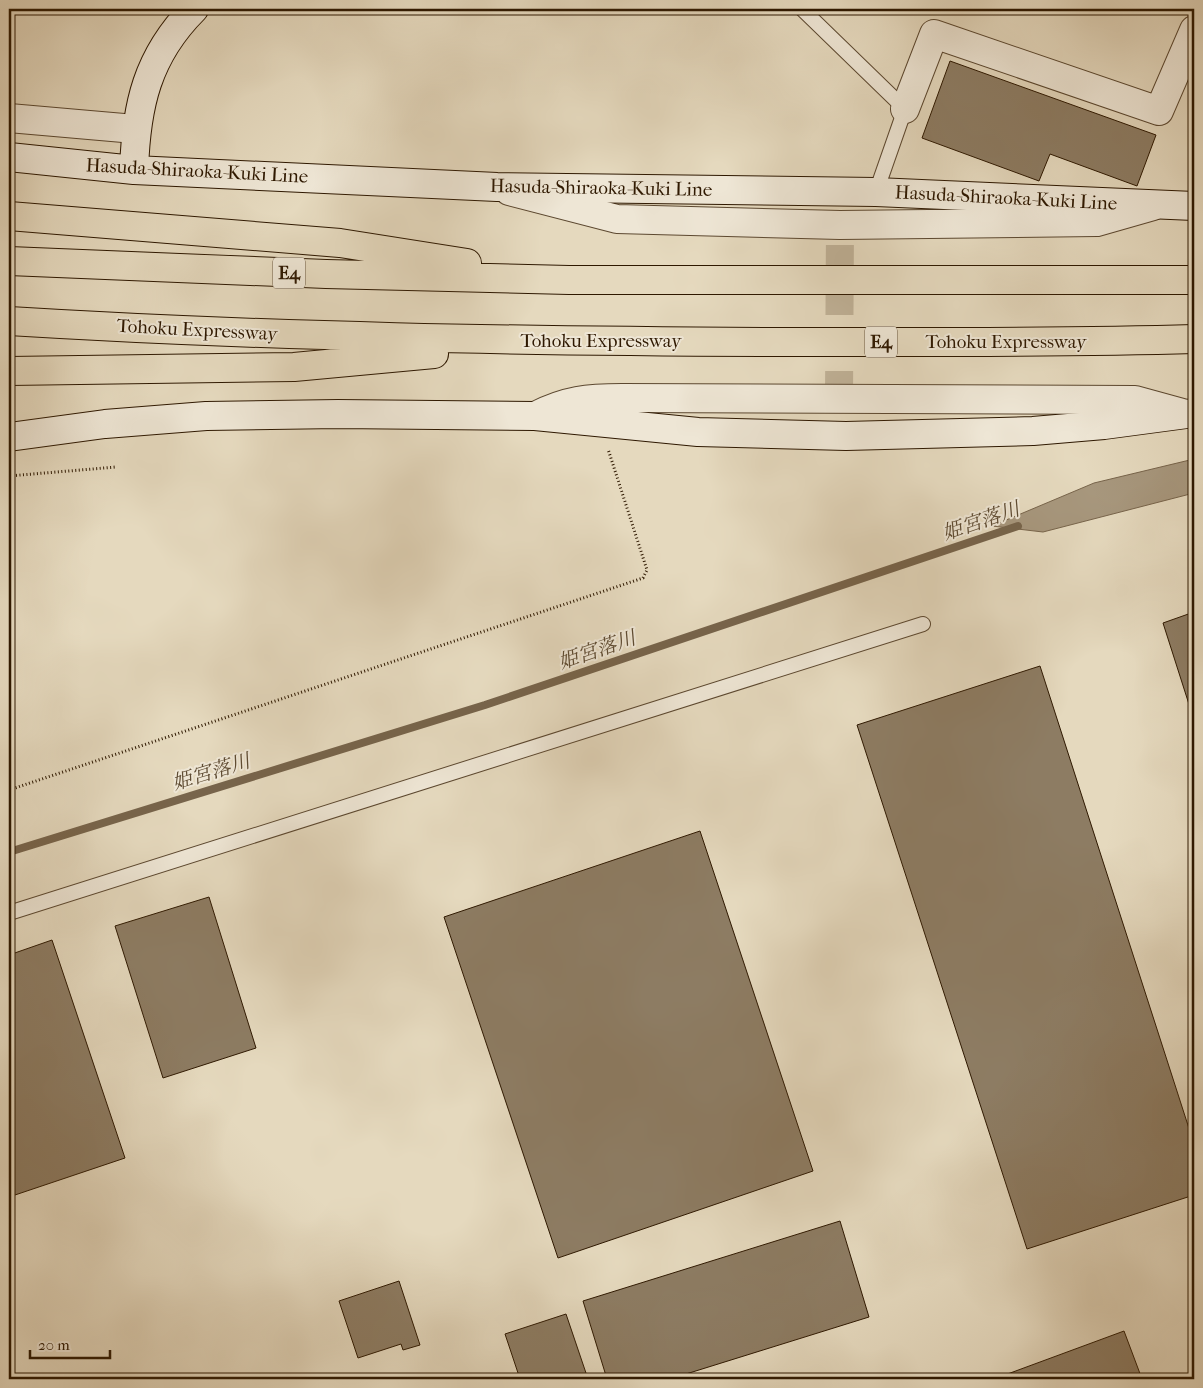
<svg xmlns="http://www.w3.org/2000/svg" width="1203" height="1388" viewBox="0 0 1203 1388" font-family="'IM FELL French Canon','Noto Serif JP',serif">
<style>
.water{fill:#a7977d;stroke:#77644b}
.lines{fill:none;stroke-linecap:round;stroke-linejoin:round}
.stream{stroke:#77644b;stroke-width:8}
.building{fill:#8d7c63;stroke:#2e1800}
.street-tunnel{stroke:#c0b298;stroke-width:28;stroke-dasharray:28 14;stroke-linecap:butt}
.lane-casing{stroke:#5c4830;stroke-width:16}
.street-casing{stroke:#5c4830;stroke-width:30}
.secondary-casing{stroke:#2e1800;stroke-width:30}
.highway-casing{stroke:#2e1800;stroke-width:30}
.path{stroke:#2e1800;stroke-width:3;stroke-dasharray:1 2.5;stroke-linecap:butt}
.lane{stroke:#eee6d5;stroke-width:14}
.street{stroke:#eee6d5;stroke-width:28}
.secondary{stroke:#eee6d5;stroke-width:28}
.highway{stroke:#e5d9be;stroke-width:28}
.labels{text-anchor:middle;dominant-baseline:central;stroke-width:4;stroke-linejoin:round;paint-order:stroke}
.shield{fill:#eee6d5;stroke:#685640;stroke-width:1}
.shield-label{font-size:18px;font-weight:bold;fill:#2e1800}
.street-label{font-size:19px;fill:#2e1800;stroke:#eee6d5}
.water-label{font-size:20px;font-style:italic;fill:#5e4b32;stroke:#eee6d5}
</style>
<rect width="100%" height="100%" fill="#e5d9be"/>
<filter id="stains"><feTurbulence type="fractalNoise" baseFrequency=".004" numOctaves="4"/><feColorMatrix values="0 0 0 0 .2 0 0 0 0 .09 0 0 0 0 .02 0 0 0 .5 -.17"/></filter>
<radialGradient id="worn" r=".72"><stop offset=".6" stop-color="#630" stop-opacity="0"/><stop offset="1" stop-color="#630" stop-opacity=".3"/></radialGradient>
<path class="water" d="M1194,459v34l-151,39 -51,-6 102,-43z"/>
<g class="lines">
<path class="stream" d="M9,852l476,-147 533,-179"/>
</g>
<path class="building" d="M950,61l206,74 -19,51 -87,-32 -11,27 -117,-43z
M1194,612v108l-31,-97z
M1040,666l154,478v51l-167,54 -170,-524z
M700,831l113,340 -255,87 -114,-341z
M209,897l47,151 -93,30 -48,-152z
M52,940l73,218 -116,39v-242z
M840,1221l29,96 -199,62h-63l-24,-78z
M399,1281l21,64 -17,5 -2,-6 -43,14 -19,-57z
M566,1314l22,65h-68l-15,-45z
M1124,1331l18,48h-148z"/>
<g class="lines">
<path class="street-tunnel" d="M839,399l1,-174"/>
<g class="lane-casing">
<path id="lane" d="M802,9l103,100 -29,83
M9,913l914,-289"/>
</g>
<g class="street-casing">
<path id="street" d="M905,109l29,-75 225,77 35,-81
M9,118l126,11
M509,191l108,28 223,6 257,-3 56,-16
M535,416c31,-16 53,-18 87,-18l513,2 51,14"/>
</g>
<g class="secondary-casing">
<path id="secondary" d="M9,157l125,13 363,17 379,5 318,14
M134,170c2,-64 13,-114 60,-161
M9,437l96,-13 101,-8 132,-2 197,2 163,16 148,4 187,-5 71,-6 90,-12"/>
</g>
<g class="highway-casing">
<path id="highway" d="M9,216l331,27 127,20
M9,261l317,13 243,6h625
M9,321c258,16 516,20 774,21 137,0 274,1 411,-3
M9,371l285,-4 140,-13"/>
</g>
<path class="path" d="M9,476l107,-9
M9,790l634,-212 4,-8 -39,-121"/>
<use href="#lane" class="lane"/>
<use href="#street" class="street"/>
<use href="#secondary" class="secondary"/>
<use href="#highway" class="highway"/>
</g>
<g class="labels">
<g class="shield">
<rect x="273" y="257.5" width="32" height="31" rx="4"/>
<rect x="865" y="326.5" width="32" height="31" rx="4"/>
</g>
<g class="shield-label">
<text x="289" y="273">E4</text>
<text x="881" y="342">E4</text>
</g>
<g class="street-label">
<text transform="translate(197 171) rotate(3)">Hasuda-Shiraoka-Kuki Line</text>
<text transform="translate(601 188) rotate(1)">Hasuda-Shiraoka-Kuki Line</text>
<text transform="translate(1006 198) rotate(3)">Hasuda-Shiraoka-Kuki Line</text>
<text transform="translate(197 330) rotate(3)">Tohoku Expressway</text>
<text x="601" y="341">Tohoku Expressway</text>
<text x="1006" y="342">Tohoku Expressway</text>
</g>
<g class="water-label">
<text transform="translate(981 521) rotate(-19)">姫宮落川</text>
<text transform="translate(597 650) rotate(-19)">姫宮落川</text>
<text transform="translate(211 772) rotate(-17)">姫宮落川</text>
</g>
</g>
<rect width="1203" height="1388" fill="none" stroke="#e5d9be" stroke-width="30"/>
<rect x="10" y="10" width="1183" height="1368" fill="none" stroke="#2e1800" stroke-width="2.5"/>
<rect x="15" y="15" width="1173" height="1358" fill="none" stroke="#2e1800"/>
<path d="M30 1350v8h80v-8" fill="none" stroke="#2e1800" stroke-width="2.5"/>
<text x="38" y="1350" font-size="15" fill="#2e1800" stroke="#eee6d5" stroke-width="4" paint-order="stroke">20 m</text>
<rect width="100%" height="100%" filter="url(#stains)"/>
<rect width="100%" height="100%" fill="url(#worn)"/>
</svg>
